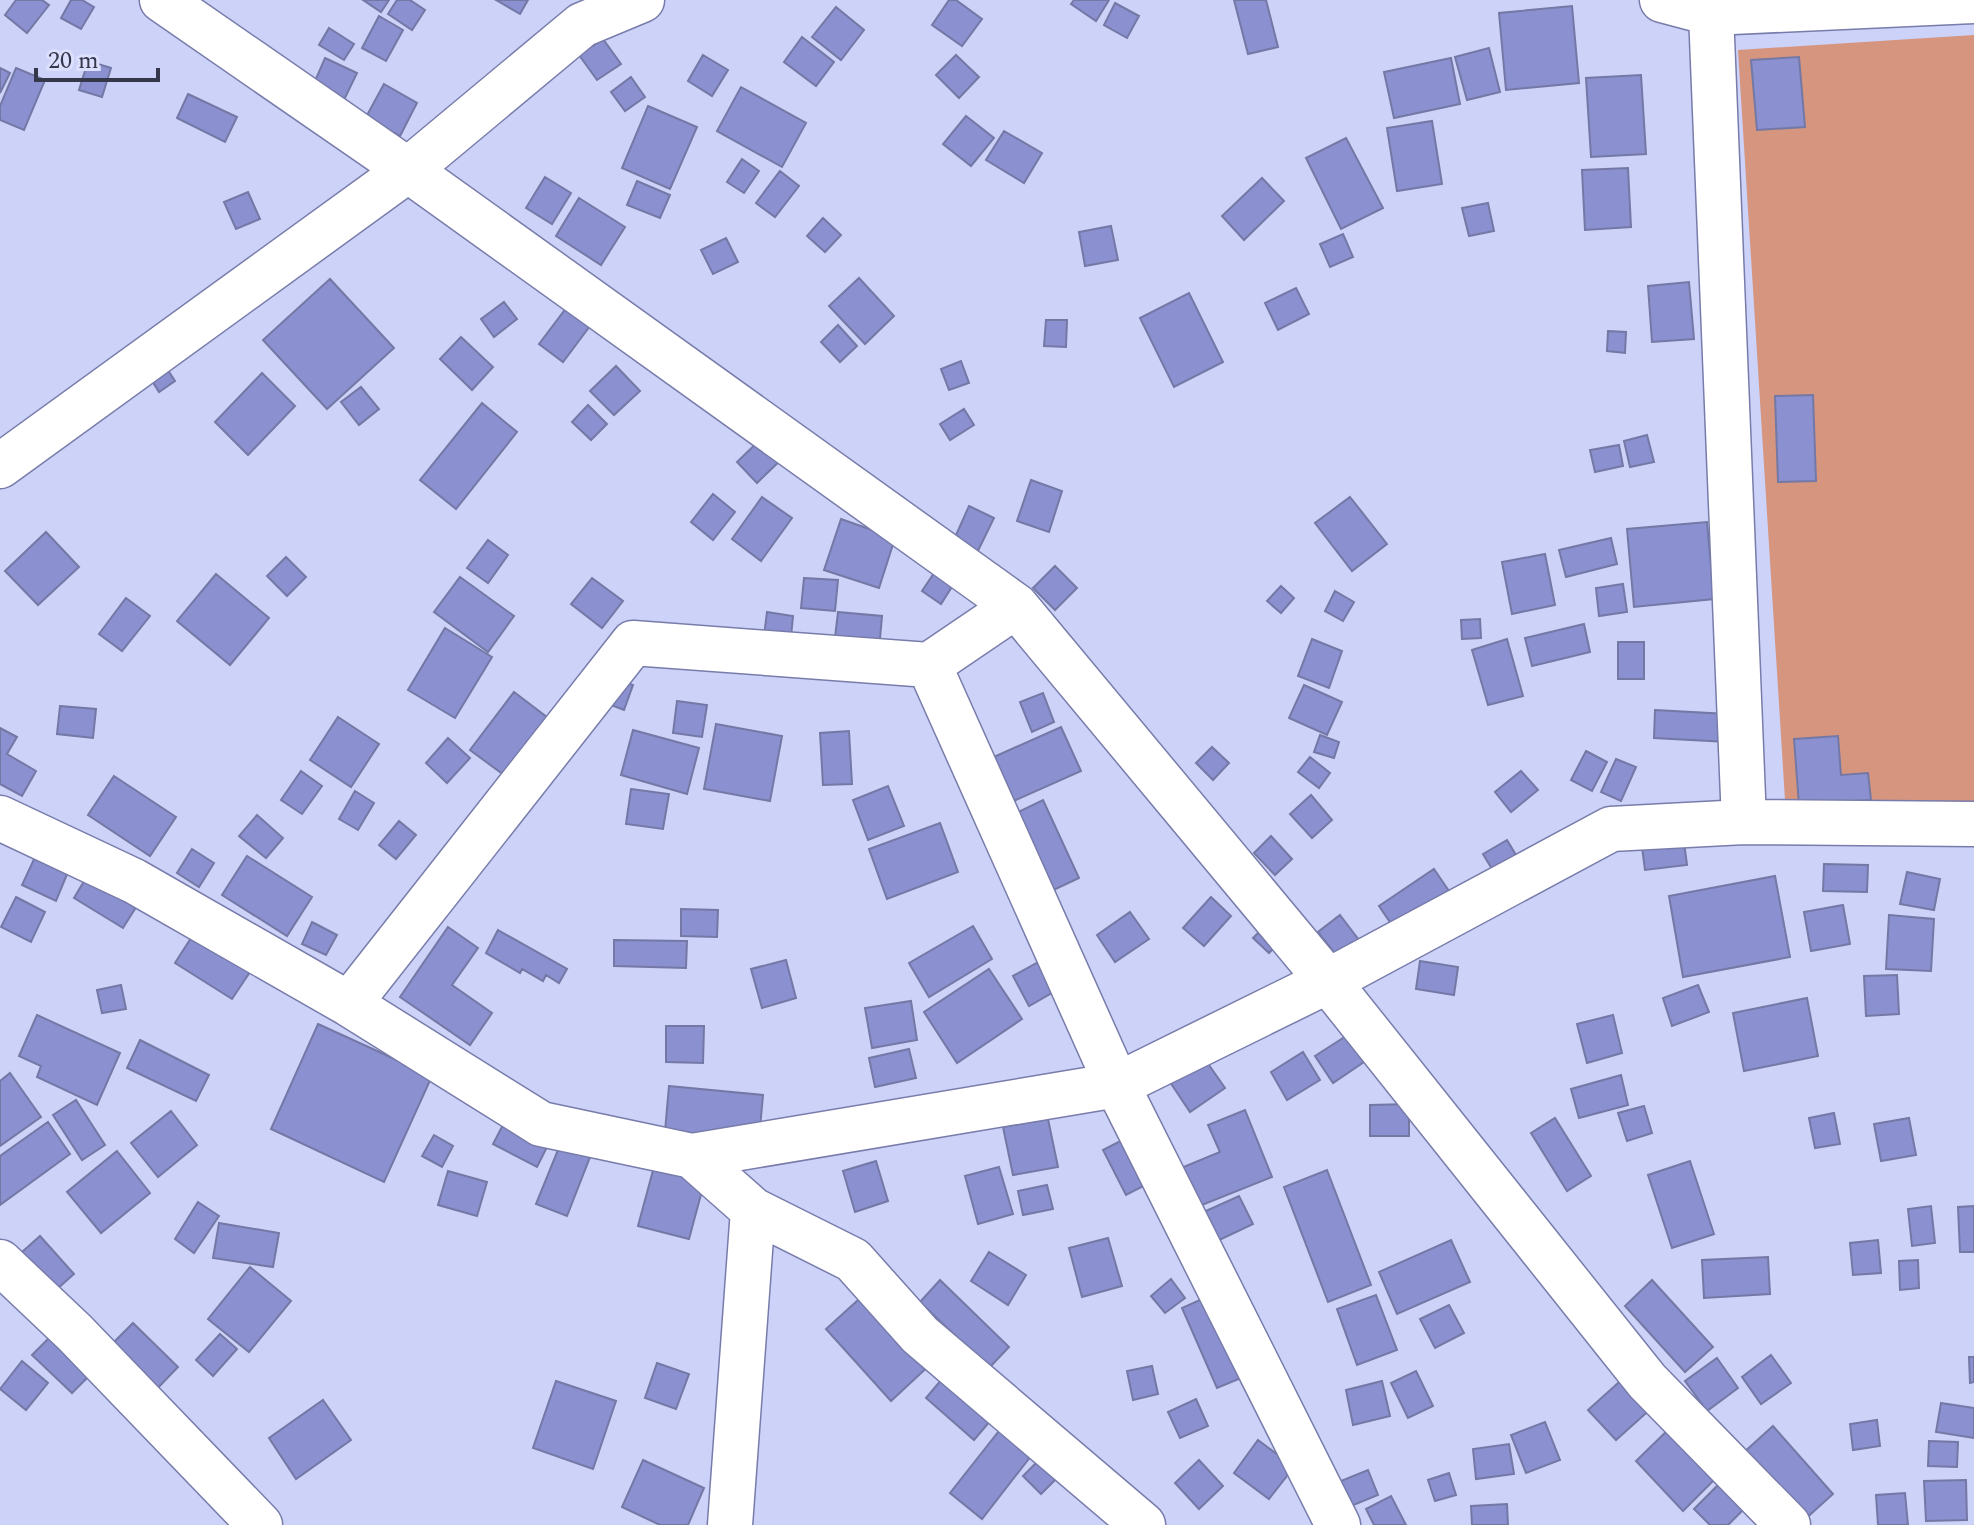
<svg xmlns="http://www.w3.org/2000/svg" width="1974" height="1525" viewBox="0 0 1974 1525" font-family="Spectral,serif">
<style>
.green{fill:#d6957f}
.building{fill:#8b90d0;stroke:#7478a5;stroke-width:2}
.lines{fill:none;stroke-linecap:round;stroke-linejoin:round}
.minor-casing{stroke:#787caa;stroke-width:47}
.minor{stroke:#fff;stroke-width:44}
</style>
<rect width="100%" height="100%" fill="#cdd2f9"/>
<path class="green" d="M1974,35v769l-188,12 -48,-766z"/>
<path class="building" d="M16,0h26l7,5 -22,28 -22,-18z
M71,0h11l12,7 -13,22 -20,-11z
M363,0h26l-8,12z
M397,0h13l15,10 -13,20 -24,-16z
M496,0h32l-8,14z
M949,0h7l26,19 -20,27 -30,-21z
M1074,0h35l-13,21 -25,-17z
M1234,0h32l12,47 -30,7z
M1115,3l24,13 -12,22 -23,-13z
M1572,6l7,77 -73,7 -7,-77z
M836,7l28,23 -23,30 -29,-23z
M379,16l24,14 -17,31 -24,-13z
M329,28l25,16 -10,16 -25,-15z
M802,37l32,25 -18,24 -32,-24z
M603,39l18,25 -24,16 -18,-25z
M1489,48l11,44 -33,8 -12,-43z
M703,55l25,15 -16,26 -24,-15z
M956,55l23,22 -20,21 -23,-23z
M1799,57l6,70 -48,3 -6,-70z
M325,58l32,15 -14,29 -31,-14z
M1451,58l9,46 -66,14 -10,-46z
M88,61l23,7 -9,29 -23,-7z
M0,68l10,5 -10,20z
M16,68l29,12 -21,50 -24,-10v-14z
M1641,75l5,79 -55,3 -5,-79z
M631,77l14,20 -20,14 -14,-19z
M384,84l33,19 -17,33 -34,-19z
M741,87l65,36 -24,44 -65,-36z
M188,94l49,23 -12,25 -48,-24z
M648,106l49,21 -27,62 -48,-21z
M966,116l28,22 -23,28 -28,-22z
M1432,121l10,63 -45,7 -10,-63z
M1004,131l38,22 -18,30 -38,-23z
M1346,138l37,70 -42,21 -35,-71z
M742,159l17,12 -15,22 -17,-11z
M1628,168l3,59 -46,3 -3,-60z
M780,171l19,15 -24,31 -19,-14z
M545,177l26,16 -19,31 -26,-16z
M1262,178l22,23 -40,39 -22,-24z
M637,181l33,14 -10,23 -33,-13z
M248,192l12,27 -24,10 -12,-27z
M579,198l46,29 -24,38 -45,-29z
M1488,203l6,28 -25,5 -7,-28z
M823,218l18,17 -16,17 -18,-16z
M1111,226l7,34 -33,6 -6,-34z
M1343,234l10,23 -23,10 -10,-23z
M726,238l12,24 -25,12 -12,-24z
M859,278l35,38 -29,28 -36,-38z
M330,279l64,69 -67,61 -64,-69z
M1689,282l5,57 -42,3 -4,-56z
M1296,288l13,26 -31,16 -13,-27z
M1189,293l34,69 -49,25 -34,-69z
M504,302l13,17 -23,18 -13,-18z
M570,303l23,19 -30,40 -24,-18z
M1046,320h21l-1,27 -22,-1z
M838,325l19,21 -17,16 -19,-20z
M1608,331l18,1 -1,21 -18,-2z
M461,337l32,30 -21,23 -32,-31z
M162,361l13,20 -16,11 -13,-21z
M961,361l8,22 -20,7 -8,-21z
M616,366l24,25 -26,24 -24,-24z
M262,373l33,33 -47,49 -33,-33z
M361,387l18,22 -20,16 -18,-23z
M1813,395l3,86 -38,1 -3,-86z
M482,403l35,29 -61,77 -36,-29z
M588,405l19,19 -16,16 -19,-18z
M964,409l10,16 -24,15 -10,-16z
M767,433l20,21 -30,29 -20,-21z
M1647,435l7,27 -24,5 -6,-26z
M1619,445l4,21 -28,6 -5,-22z
M1031,480l31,11 -13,41 -32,-11z
M713,494l22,18 -22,28 -22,-18z
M762,497l30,21 -31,43 -29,-22z
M1350,497l37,47 -35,27 -37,-48z
M969,506l25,12 -18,37 -24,-11z
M841,519l54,19 -16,50 -55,-18z
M1707,522l7,77 -80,8 -7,-78z
M46,532l33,35 -41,38 -33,-34z
M1611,538l6,26 -51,13 -7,-27z
M488,540l20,15 -20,28 -21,-15z
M1545,554l10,51 -43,9 -10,-52z
M286,557l20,20 -19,19 -20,-20z
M1055,566l22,22 -22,22 -22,-22z
M936,570l19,12 -14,22 -19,-13z
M216,574l53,44 -39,47 -53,-44z
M460,577l54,39 -26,36 -54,-40z
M592,578l31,23 -21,27 -31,-24z
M804,578l34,2 -3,31 -34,-3z
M1623,584l4,28 -28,4 -3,-28z
M1281,586l13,12 -13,15 -14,-12z
M1335,591l19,11 -11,19 -18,-10z
M126,598l24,18 -28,35 -23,-17z
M767,612l26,4 -3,31 -27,-3z
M838,612l44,4 -3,34 -45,-4z
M1480,619l1,19 -19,1 -1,-19z
M1584,624l6,28 -58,14 -7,-28z
M445,628l47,29 -37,61 -47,-28z
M1312,639l30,12 -13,37 -31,-12z
M1507,639l16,57 -35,9 -16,-55z
M1618,642h26v37h-26z
M612,677l21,8 -9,25 -21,-8z
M1304,685l38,17 -15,33 -38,-17z
M514,692l42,32 -44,57 -42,-31z
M1043,693l11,29 -22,10 -12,-30z
M677,701l30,4 -5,32 -29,-4z
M60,706l36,3 -3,29 -36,-4z
M1655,710l73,4 -1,28 -73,-4z
M338,717l41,27 -28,43 -41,-27z
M716,724l66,12 -12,65 -66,-12z
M1061,727l20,44 -74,33 -20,-44z
M0,728l17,9 -10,17 29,17 -14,25 -22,-12z
M633,730l66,18 -12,46 -66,-19z
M849,731l3,53 -29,1 -3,-52z
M1320,735l19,7 -5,16 -20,-6z
M1838,736l3,39 27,-2 3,27 -72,5 -5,-66z
M448,738l22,20 -23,25 -21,-20z
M1212,747l17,16 -16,17 -17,-17z
M1586,751l21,11 -15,29 -21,-11z
M1310,757l20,16 -11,15 -21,-16z
M1616,759l20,8 -15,34 -20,-9z
M301,771l21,15 -20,28 -21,-14z
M1521,771l17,19 -27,22 -16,-20z
M114,776l62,41 -26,39 -62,-41z
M888,786l16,40 -36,14 -15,-40z
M631,789l38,5 -6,35 -37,-5z
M355,791l19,12 -16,27 -19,-11z
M1311,795l21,25 -20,18 -22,-24z
M1043,800l36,78 -36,17 -35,-78z
M257,815l26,23 -17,20 -27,-22z
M399,821l17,14 -20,24 -17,-14z
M940,823l18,49 -71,27 -18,-50z
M1683,835l4,30 -42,5 -4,-30z
M1271,836l21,23 -17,16 -21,-22z
M1507,840l15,25 -24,14 -15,-25z
M192,849l22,14 -15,24 -22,-14z
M247,856l65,41 -25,39 -65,-41z
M35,857l33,15 -12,29 -34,-16z
M1824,864l44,1 -1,27 -44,-1z
M1434,869l17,25 -55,37 -17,-25z
M1907,872l33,7 -6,31 -34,-6z
M89,873l49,31 -15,24 -49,-30z
M1775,876l15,81 -107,20 -14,-81z
M16,897l29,15 -14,30 -30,-15z
M1211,897l20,19 -27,30 -21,-18z
M1843,905l7,39 -39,7 -7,-39z
M681,909l37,1 -1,27 -36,-1z
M1130,912l19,27 -34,23 -18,-27z
M1340,915l19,25 -22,16 -19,-24z
M1889,915l45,4 -3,52 -45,-2z
M312,922l25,13 -11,20 -24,-11z
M1267,924l15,15 -13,14 -16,-15z
M973,926l19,33 -63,38 -20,-34z
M448,927l30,21 -26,37 40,28 -22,32 -70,-48z
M498,930l69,39 -8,14 -13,-8 -3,6 -21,-12 -2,4 -34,-20z
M193,935l57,37 -18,27 -57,-36z
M614,940l73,1 -1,27 -72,-2z
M1049,956l17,29 -37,21 -16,-30z
M786,960l10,38 -34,10 -11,-39z
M1420,961l38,6 -4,28 -38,-6z
M989,969l33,50 -65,44 -33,-51z
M1897,975l2,39 -33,2 -2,-40z
M121,985l5,24 -24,4 -5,-23z
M1698,985l11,27 -37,14 -9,-28z
M1807,998l11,58 -74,15 -11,-58z
M911,1001l6,39 -45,8 -7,-40z
M37,1015l83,38 -23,52 -60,-28 4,-11 -22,-10z
M1613,1015l9,38 -35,10 -10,-39z
M318,1024l114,52 -48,106 -113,-53z
M666,1026h38l-1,37 -37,-1z
M1346,1036l18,26 -31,21 -18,-27z
M140,1040l69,35 -13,26 -69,-33z
M909,1049l7,29 -41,9 -6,-29z
M1303,1052l17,28 -33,20 -16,-28z
M1202,1055l23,33 -35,24 -22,-33z
M10,1073l31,44 -41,29v-65z
M1621,1075l7,30 -49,13 -8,-29z
M669,1086l94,9 -4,44 -94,-8z
M76,1100l29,45 -23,15 -29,-45z
M1409,1104v32h-39v-31z
M1644,1106l8,27 -25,8 -9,-28z
M1245,1110l27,67 -75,30 -16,-39 39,-16 -12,-27z
M171,1111l26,34 -39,32 -27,-34z
M1834,1113l6,31 -25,4 -6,-30z
M508,1115l44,22 -15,30 -44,-23z
M1555,1118l36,58 -24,15 -36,-58z
M1909,1118l7,37 -35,6 -7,-37z
M1048,1119l10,48 -45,8 -10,-48z
M48,1122l22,32 -70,51v-49z
M434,1135l19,11 -11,21 -20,-11z
M1132,1135l23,45 -29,15 -23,-45z
M562,1140l30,12 -25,64 -31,-12z
M117,1151l33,42 -49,40 -34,-41z
M876,1161l12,40 -33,11 -12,-41z
M1690,1161l24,73 -42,14 -24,-73z
M655,1163l51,13 -17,63 -51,-13z
M999,1167l14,47 -35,10 -13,-48z
M1327,1170l44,115 -43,17 -44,-115z
M448,1171l39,11 -10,34 -39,-11z
M1047,1185l6,24 -30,6 -5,-24z
M1239,1196l14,28 -42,20 -14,-29z
M198,1202l21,14 -25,37 -19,-14z
M1931,1206l4,37 -23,3 -4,-37z
M1974,1206v46h-14l-2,-45z
M219,1223l60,10 -6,34 -60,-9z
M40,1236l34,38 -27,24 -34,-38z
M1108,1238l14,48 -40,11 -13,-49z
M1451,1240l19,42 -73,32 -18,-42z
M1878,1240l3,33 -28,2 -3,-32z
M989,1252l37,23 -18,30 -37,-24z
M1768,1257l2,37 -66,4 -2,-38z
M1918,1260l1,28 -19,2 -1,-29z
M250,1267l41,34 -42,51 -41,-33z
M1171,1279l14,19 -20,15 -14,-17z
M940,1280l69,67 -20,21 -69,-66z
M1652,1280l61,67 -28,25 -60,-66z
M868,1291l65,71 -42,39 -65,-72z
M1211,1295l35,81 -29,12 -35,-80z
M1376,1295l21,55 -40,15 -20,-56z
M1449,1305l15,28 -29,15 -15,-29z
M133,1323l45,44 -26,27 -45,-45z
M58,1329l39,39 -25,25 -40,-38z
M220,1334l17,15 -24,27 -17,-16z
M1771,1355l20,28 -30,21 -19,-27z
M1969,1357h5v25l-4,1z
M1717,1358l21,30 -31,23 -22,-30z
M22,1361l26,22 -22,27 -26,-21z
M657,1363l32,11 -13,35 -31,-11z
M1152,1366l6,28 -25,6 -6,-29z
M1416,1371l17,35 -25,12 -17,-35z
M948,1372l48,42 -22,26 -48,-42z
M1627,1375l27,31 -38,34 -28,-30z
M556,1381l60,20 -23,68 -60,-21z
M1382,1381l8,35 -37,9 -7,-35z
M1196,1399l12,27 -28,12 -12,-26z
M323,1400l28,40 -55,39 -27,-41z
M1941,1403l33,5v30l-38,-6z
M1877,1420l3,26 -27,4 -3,-26z
M1545,1422l15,38 -34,13 -15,-38z
M1773,1426l60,68 -30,27 -60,-68z
M1671,1427l47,49 -35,35 -47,-50z
M999,1431l32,25 -49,63 -32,-26z
M1258,1440l36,27 -25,32 -35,-26z
M1929,1441l29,1 -1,25 -29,-1z
M1509,1444l5,30 -38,5 -3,-30z
M1041,1458l19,17 -19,19 -18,-18z
M643,1460l61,28 -16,37h-28l-38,-18z
M1199,1460l24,26 -24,23 -24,-26z
M1368,1470l10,25 -32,13 -10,-25z
M1449,1473l7,22 -21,6 -7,-21z
M1966,1480l1,40 -41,1 -2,-40z
M1719,1484l26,24 -17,17h-18l-16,-16z
M1905,1493l3,32h-30l-2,-30z
M1391,1496l15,29h-32l-8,-16z
M1507,1504l1,21h-36l-1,-19z"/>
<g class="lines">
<g class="minor-casing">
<path id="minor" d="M162,0l246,170 608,436 312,375 319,400 141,144
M1662,0l49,13 33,809 230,2
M1711,13l263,-12
M0,466l408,-296 174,-145 60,-25
M929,665l188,420 221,440
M0,818l134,63 215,123 192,120 151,32 61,54 100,50 67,75 223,190
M349,1004l284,-361 296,22 87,-59
M692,1156l425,-71 211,-104 283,-152 133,-7
M0,1262l75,71 185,192
M730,1525l23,-315"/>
</g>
<use href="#minor" class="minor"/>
</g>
<path d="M36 68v12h122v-12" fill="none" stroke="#35374b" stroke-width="4"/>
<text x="48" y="68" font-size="24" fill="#35374b" stroke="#dcdffe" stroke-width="6" paint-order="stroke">20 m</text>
</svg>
